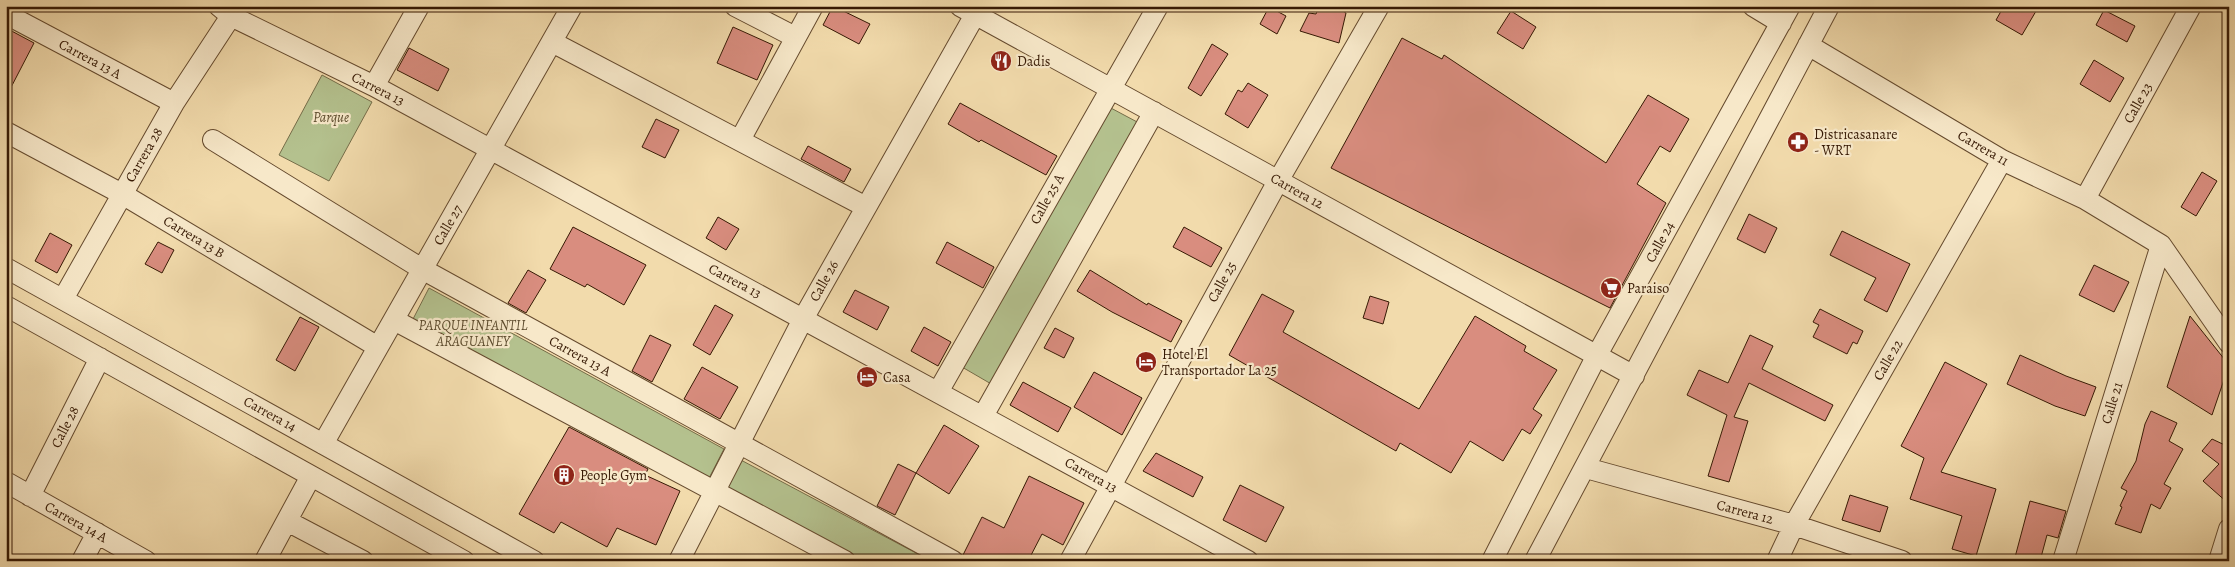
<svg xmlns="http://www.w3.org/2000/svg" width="2235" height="567" viewBox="0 0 2235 567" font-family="Alegreya,serif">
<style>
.green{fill:#b4c18e;stroke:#756d49}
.building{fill:#d98d7f;stroke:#361904}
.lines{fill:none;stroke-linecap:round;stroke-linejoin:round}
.minor-casing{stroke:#654a2e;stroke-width:22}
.minor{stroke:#f7e8c9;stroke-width:20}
.labels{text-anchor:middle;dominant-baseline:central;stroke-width:4.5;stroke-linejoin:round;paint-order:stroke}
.street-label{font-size:14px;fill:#361904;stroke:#f7e8c9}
.poi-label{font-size:14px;fill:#361904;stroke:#f7e8c9;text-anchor:start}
.park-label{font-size:14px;font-style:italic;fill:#5c4b2d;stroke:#f7e8c9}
</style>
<rect width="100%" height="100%" fill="#f2dbac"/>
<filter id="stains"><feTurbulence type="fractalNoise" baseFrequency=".004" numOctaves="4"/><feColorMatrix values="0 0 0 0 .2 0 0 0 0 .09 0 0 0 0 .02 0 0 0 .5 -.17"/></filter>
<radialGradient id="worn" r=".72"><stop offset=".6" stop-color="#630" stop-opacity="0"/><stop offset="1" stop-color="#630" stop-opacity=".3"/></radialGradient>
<path class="green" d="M322,75l50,27 -43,79 -50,-26z
M1109,107l30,16 -146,262 -31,-18z
M429,288l295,161 -16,31 -296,-159z
M739,459l192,102h-76l-133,-69z"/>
<path class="building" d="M833,6l37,18 -11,20 -36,-19z
M1319,6h15l12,7 -7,30 -39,-12 9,-18 7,1z
M2004,6h35l-17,29 -26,-15z
M1269,7l17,9 -9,18 -17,-10z
M2104,10l31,16 -8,16 -31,-17z
M1511,11l25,16 -13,22 -26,-16z
M733,27l40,18 -16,35 -40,-17z
M6,28l28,15 -28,54z
M1402,38l40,21 2,-4 162,108 42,-68 41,24 -19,33 -10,-6 -23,38 29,19 -56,105 -279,-140z
M1212,44l16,10 -27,42 -13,-8z
M409,48l40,21 -11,22 -41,-21z
M2094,60l30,18 -14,24 -30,-18z
M1248,83l20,12 -20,33 -23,-14 13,-24 4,2z
M960,103l97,53 -11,19 -65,-35 -2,2 -31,-18z
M656,119l23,11 -14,28 -23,-11z
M808,146l43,23 -7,13 -43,-23z
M2202,172l15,9 -21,35 -15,-9z
M1749,214l28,14 -12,25 -28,-14z
M718,217l21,12 -13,21 -20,-12z
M573,227l73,38 -22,40 -37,-21 -2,3 -35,-18z
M1184,227l38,21 -11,19 -38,-20z
M1842,231l68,33 -23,48 -23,-12 12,-22 -46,-23z
M50,233l22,12 -15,28 -22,-12z
M158,242l16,8 -12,23 -17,-9z
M947,242l47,25 -11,21 -47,-25z
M2094,265l35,17 -15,30 -35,-17z
M528,270l18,10 -20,33 -18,-10z
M1090,270l57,35 1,-2 34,18 -11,21 -59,-30 -35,-21z
M855,290l34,17 -12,23 -34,-18z
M1262,294l32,17 -11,21 136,77 56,-93 51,30 -2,5 33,19 -24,39 9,6 -12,19 -8,-5 -19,32 -33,-20 -19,32 -51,-30 -4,8 -167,-96z
M1370,296l19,6 -6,22 -20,-6z
M715,305l18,10 -23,40 -17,-10z
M1820,309l43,22 -6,13 -4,-2 -6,12 -34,-17 6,-12 -6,-3z
M2190,316l39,49 -17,50 -45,-28z
M300,317l19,10 -24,44 -19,-11z
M924,327l27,15 -13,24 -27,-15z
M1055,328l19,10 -10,20 -20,-10z
M650,335l21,10 -19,37 -20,-11z
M1750,335l23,11 -11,23 71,36 -8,16 -76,-38 -15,34 14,4 -19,61 -21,-6 19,-61 -40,-20 12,-25 29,13z
M2020,355l46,21 30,11 -11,29 -30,-10 -48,-22z
M1945,362l42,22 -46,88 55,17 -20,67 -24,-7 10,-33 -52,-17 14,-41 -23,-12z
M702,367l36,20 -18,32 -36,-20z
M1094,372l48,26 -20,37 -48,-28z
M1023,382l48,26 -13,24 -48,-27z
M2151,411l26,12 -8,18 14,8 -19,35 7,4 -11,21 -9,-5 -10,29 -26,-9 7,-17 -2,-1 7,-15 -6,-3 15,-27 9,-37z
M944,425l35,21 -30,48 -33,-21z
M569,427l79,42 -3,6 35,16 -24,54 -39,-17 -10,19 -46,-25 -7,11 -35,-19z
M2212,439l17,8v57l-26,-23 16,-17 -17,-13z
M1156,453l47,24 -10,20 -50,-26z
M898,464l18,9 -21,42 -18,-9z
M1029,476l55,27 -21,42 -21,-11 -14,27h-63l-2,-6 19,-38 22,11z
M1240,485l44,22 -18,35 -43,-22z
M1850,495l38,12 -8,25 -38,-12z
M2030,501l36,10 -8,27 -11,-3 -7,26h-26z"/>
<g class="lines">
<g class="minor-casing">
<path id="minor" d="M219,6l12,10 143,70 874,475
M735,6l60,31
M960,6l674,370
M1753,6l28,17
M6,14l168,89
M552,42l314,165
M1808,45l194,115 83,39 76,46 68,98
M374,86l45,-80
M6,132l116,62 256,153
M213,140l209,129 531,292
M740,140l73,-134
M2085,199l106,-193
M6,268l528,293
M63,299l111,-196 57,-87
M6,306l458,255
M394,320l451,241
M938,392l220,-386
M983,416l171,-304
M323,444l249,-438
M1586,468l208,57 108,36
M6,482l140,79
M30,496l70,-138
M287,521l76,40
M82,561l15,-28
M265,561l46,-85
M679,561l124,-242 177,-313
M1070,561l208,-380 101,-175
M1492,561l105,-206 193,-349
M1535,561l294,-555
M1777,561l17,-36 208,-365
M2063,561l98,-316
M2219,561l10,-32"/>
</g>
<use href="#minor" class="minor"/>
</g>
<defs>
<g id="restaurant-disc" transform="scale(1.125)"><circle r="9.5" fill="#8f2418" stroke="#f7e8c9"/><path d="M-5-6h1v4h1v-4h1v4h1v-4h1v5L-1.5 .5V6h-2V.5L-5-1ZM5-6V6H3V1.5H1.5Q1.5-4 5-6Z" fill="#fff"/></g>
<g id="pharmacy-disc" transform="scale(1.125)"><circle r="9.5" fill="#8f2418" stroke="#f7e8c9"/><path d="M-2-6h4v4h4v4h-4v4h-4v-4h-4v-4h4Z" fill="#fff"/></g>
<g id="supermarket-disc" transform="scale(1.125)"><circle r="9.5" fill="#8f2418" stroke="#f7e8c9"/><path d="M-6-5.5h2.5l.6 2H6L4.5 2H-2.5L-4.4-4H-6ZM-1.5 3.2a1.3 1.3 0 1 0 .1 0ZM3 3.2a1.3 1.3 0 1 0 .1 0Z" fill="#fff"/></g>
<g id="hotel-disc" transform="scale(1.125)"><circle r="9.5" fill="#8f2418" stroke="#f7e8c9"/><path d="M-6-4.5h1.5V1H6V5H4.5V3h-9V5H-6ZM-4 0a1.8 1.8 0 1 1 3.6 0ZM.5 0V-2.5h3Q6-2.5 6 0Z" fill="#fff"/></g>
<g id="building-disc" transform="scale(1.125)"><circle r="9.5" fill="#8f2418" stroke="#f7e8c9"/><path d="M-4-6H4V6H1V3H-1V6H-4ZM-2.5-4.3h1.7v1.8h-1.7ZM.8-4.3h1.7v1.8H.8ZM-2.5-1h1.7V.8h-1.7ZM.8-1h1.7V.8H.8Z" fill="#fff"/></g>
</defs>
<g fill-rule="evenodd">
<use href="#restaurant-disc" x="1001" y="61"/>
<use href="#pharmacy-disc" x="1798" y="142"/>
<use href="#supermarket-disc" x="1611" y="288"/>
<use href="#hotel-disc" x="1146" y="362"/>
<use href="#hotel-disc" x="867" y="377"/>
<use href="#building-disc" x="564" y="475"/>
</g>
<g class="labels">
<g class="street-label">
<text transform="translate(90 59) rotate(28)">Carrera 13 A</text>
<text transform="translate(378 89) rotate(27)">Carrera 13</text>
<text transform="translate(2138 103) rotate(-61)">Calle 23</text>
<text transform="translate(1983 148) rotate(30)">Carrera 11</text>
<text transform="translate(144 155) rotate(-60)">Carrera 28</text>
<text transform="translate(1297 191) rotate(29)">Carrera 12</text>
<text transform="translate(1047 199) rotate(-61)">Calle 25 A</text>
<text transform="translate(448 225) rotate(-60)">Calle 27</text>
<text transform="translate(194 237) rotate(31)">Carrera 13 B</text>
<text transform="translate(1660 242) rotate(-61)">Calle 24</text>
<text transform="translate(735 281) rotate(28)">Carrera 13</text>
<text transform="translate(824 281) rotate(-61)">Calle 26</text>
<text transform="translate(1222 282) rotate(-61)">Calle 25</text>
<text transform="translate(580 356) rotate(29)">Carrera 13 A</text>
<text transform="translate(1888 360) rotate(-60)">Calle 22</text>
<text transform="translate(2112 403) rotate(-73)">Calle 21</text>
<text transform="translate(270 414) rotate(29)">Carrera 14</text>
<text transform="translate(65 427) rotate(-63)">Calle 28</text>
<text transform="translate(1091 475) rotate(29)">Carrera 13</text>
<text transform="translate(1745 512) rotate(15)">Carrera 12</text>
<text transform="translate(76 522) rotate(29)">Carrera 14 A</text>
</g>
<g class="poi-label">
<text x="1017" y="61">Dadis</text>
<text x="1814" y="134">Districasanare<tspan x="1814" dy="16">- WRT</tspan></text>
<text x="1627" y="288">Paraiso</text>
<text x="1162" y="354">Hotel El<tspan x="1162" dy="16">Transportador La 25</tspan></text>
<text x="883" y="377">Casa</text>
<text x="580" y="475">People Gym</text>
</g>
<g class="park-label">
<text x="331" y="117">Parque</text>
<text x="473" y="325">PARQUE INFANTIL<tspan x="473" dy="16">ARAGUANEY</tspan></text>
</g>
</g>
<rect width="2235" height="567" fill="none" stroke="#f2dbac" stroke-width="25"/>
<rect x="8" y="8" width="2220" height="552" fill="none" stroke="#361904" stroke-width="2.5"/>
<rect x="12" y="12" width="2210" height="542" fill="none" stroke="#361904"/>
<rect width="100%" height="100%" filter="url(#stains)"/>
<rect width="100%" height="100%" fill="url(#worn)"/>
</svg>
